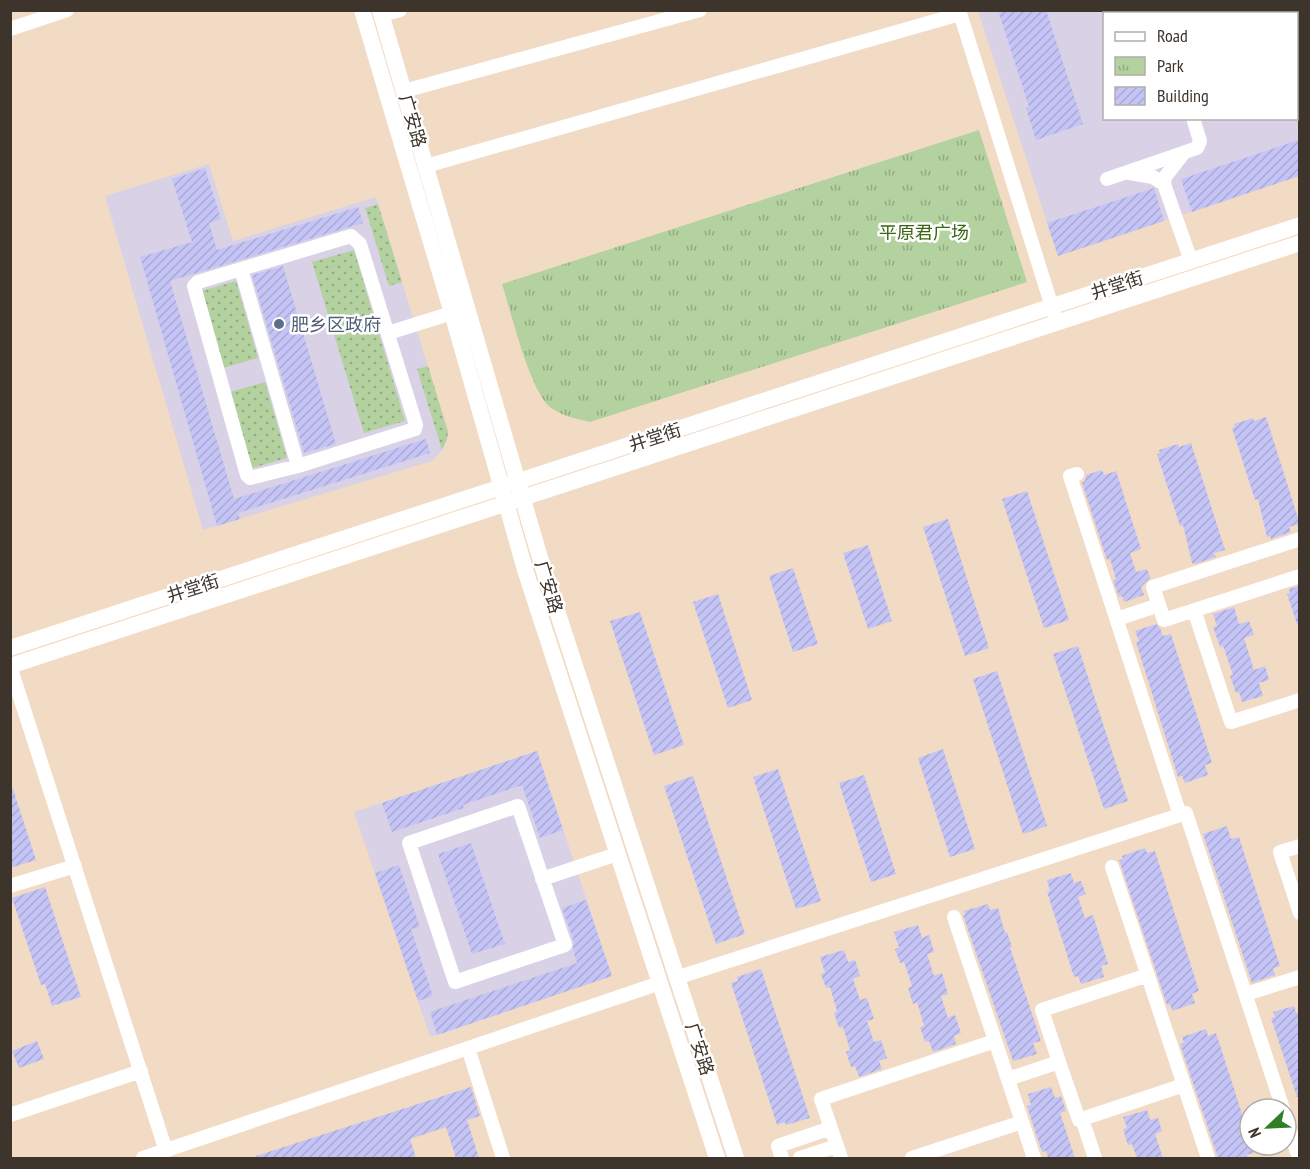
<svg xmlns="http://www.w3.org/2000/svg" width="1310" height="1169" viewBox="0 0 1310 1169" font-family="'PT Sans Narrow','Noto Sans SC',sans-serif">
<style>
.commercial{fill:#d9d1e6;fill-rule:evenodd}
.grass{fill:url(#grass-dots)}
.park{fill:url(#park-tufts)}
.building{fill:url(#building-hatch)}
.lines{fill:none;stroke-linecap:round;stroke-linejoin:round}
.minor{stroke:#fff;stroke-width:14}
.major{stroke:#fff;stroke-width:16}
.service-dot{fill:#5c6f8a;stroke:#fff;stroke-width:2}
.labels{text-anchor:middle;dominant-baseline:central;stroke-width:5;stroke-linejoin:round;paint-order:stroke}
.street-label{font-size:18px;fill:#3d342b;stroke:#fff}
.park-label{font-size:18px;fill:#3b6513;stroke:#fff}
.service-label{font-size:18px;fill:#4e5e75;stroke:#fff;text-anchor:start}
</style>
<defs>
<pattern id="grass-dots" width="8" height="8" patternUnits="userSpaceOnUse" patternTransform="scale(1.5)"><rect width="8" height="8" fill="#b3d29f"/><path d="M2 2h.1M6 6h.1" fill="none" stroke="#93ab82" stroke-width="1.8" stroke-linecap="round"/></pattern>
<pattern id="park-tufts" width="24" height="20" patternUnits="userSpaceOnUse" patternTransform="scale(1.5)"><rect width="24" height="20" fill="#b3d29f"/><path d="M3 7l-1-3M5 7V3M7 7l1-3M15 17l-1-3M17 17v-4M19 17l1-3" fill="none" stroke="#93ab82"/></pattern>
<pattern id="building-hatch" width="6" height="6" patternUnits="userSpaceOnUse" patternTransform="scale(1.5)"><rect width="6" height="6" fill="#c5c4f6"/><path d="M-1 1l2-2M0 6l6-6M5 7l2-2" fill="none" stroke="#aaa9d3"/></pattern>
</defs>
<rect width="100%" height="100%" fill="#f2dbc4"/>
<path class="commercial" d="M978,11h321v165l-241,80zM1104,14h192v104h-192z
M209,164l24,77 143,-44 72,235 -1,7 -6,13 -9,9 -229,69 -98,-334z
M537,751l75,225 -182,61 -76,-225z"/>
<path class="grass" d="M378,204l24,78 -13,4 -24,-78z
M354,250l51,171 -41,12 -52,-171z
M236,281l22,77 -35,10 -22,-77z
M428,366l20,66 -1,7 -5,11 -25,-81z
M265,382l22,76 -35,10 -22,-76z"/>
<path class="park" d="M979,130l48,152 -437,140c-13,-3 -27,-6 -39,-14 -21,-16 -40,-96 -49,-124z"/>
<path class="building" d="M998,10h48l37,114 -47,16 -10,-32 3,-1z
M1299,140v36l-107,36 -11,-33z
M205,168l16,51 -12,4 8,27 141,-43 5,16 -193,58 64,218 192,-60 4,14 -192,60 2,6 -23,7 -77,-269 52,-15 -20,-63z
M1154,188l10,33 -106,35 -11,-33z
M283,266l53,178 -32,9 -52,-178z
M1266,417l33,104v3l-10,3 2,5 -20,7 -1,-3 -3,1 -9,-38 -3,1 -23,-72 3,-1 -1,-3 19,-6 1,3z
M1191,443l34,107 -11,3 2,4 -21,7 -3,-1 -9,-38 -3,1 -23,-72 3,-1 -1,-3 19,-6 1,3z
M1102,470l2,5 12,-4 25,78 -11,4 6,19 11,-3 3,9 -9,9 3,8 -20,7 -2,-6 -3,1 -6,-17 3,-1 -6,-20 -3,1 -25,-77 3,-2 1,-6z
M1027,491l42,129 -25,8 -42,-129z
M948,519l41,129 -24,8 -42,-129z
M868,545l24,76 -24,8 -25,-76z
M793,568l25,76 -25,8 -24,-76z
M1299,586v38h-2l-10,-30 3,-1 -1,-4z
M718,594l34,106 -24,8 -35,-106z
M1234,607l5,17 10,-3 5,14 -10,3 10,32 11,-4 4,14 -10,3 4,13 -21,6 -3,-10 -3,1 -6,-17 3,-1 -10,-29 -3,1 -7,-20 4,-1 -4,-12z
M640,612l44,133 -30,10 -44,-134z
M1156,624l4,4 3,8 8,-2 41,129 -7,2 3,10 -23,8 -3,-7 -4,1 -42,-135 3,-1 -4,-10z
M1078,646l50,155 -24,8 -51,-155z
M997,671l50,155 -24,8 -50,-155z
M943,749l32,100 -25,8 -32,-99z
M537,751l26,79 -23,8 -18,-53 -59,20 1,3 -72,24 -10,-29z
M778,769l43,132 -25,8 -43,-132z
M864,775l32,99 -25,8 -32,-99z
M693,776l52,158 -29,10 -52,-158z
M10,789h3l23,71 -26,8z
M1227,826l4,13 8,-2 41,129 -7,2 2,7 -23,8 -49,-149z
M471,843l34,101 -33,10 -34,-100z
M1145,848l2,5 8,-2 44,140 -7,3 3,9 -23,8 -2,-7 -3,1 -48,-145 4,-1 -1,-3z
M399,865l21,62 -9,2 22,67 -15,5 -43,-128z
M1071,873l3,10 7,-2 5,13 -8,3 7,21 8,-3 15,49 -7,2 3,11 -23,7 -3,-8 -4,1 -27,-85 3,-1 -3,-11z
M45,887l36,110 -29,9 -7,-22 -4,1 -29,-87z
M586,900l26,76 -175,59 -7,-23 147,-49 -4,-13 1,-8 -12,-34z
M988,904l2,6 8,-2 7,25 2,-1 5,15h-2l31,94 -8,2 4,11 -24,7 -50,-146h2l-1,-4z
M918,925l4,13 7,-3 5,17 -7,2 7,22 8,-3 6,21 -7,2 7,22 7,-3 6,18 -7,3 2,8 -23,8 -4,-11 -4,1 -5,-15 4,-1 -7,-24 -4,2 -5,-16 4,-2 -8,-24 -4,1 -5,-14 4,-1 -5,-16z
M844,950l4,12 7,-2 5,16 -7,3 7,21 7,-2 7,21 -7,2 7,21 7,-2 6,18 -8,3 3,8 -23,8 -4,-11 -4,1 -5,-15 4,-2 -7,-23 -4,1 -5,-15 3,-2 -7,-24 -4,1 -5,-14 4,-1 -5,-16z
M761,969l49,149 -24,7 -1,-3 -8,3 -46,-142 7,-2 -1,-4z
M1294,1006l2,7 3,-1v85h-2l-26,-79 4,-1 -2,-5z
M1206,1029l2,7 8,-3 30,93 4,19 4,8 -8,2 2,3h-30l-38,-114 4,-2 -2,-5z
M37,1041l7,18 -25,9 -7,-17z
M471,1087l9,29 -13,4 12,38h-23l-10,-31 -36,12 6,19h-159l-1,-2z
M1051,1087l4,11 6,-2 5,15 -6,2 15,45h-27l-2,-7 -4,1 -8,-24 -7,-22 4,-1 -3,-11z
M1147,1110l3,10 8,-2 4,13 -7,3 8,24h-26l-5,-14 -4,1 -5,-16 4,-1 -4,-11z"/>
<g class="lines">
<path class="minor" d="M959,10l98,313
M1157,10l1,4
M382,15l18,-5
M10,29l57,-19
M404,91l296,-81
M1183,154l-18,23 -1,7 27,77
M426,166l534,-152
M1130,173l23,4 11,7
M1107,179l90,-31 3,-7 -7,-23
M351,236l9,8 56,181 -1,4 -117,37 -48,12 -3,-3 -53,-189 4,-4z
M241,269l57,197
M388,333l64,-20
M1077,474l-7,2 110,339 6,-2 97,296
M1159,605l-6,-18 147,-48
M1194,610l37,112 69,-22
M1117,619l42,-14 5,15 136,-44
M10,666l156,485
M518,806l47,139 -110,37 -46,-139z
M1300,846l-20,6 20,61
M1112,867l96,291
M542,879l75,-25
M10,886l65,-20
M954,917l80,241
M676,978l504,-163
M1246,994l54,-17
M468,1048l35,110
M1059,1062l-17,-52 106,-35
M1008,1079l51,-17 20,58 3,-1 13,39
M10,1115l131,-44
M1082,1119l102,-34
M1286,1119l13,39
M143,1158l517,-175
M782,1158l-4,-12 53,-18
M800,1158l37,-12
M841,1158l-20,-59 174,-58
M912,1158l110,-36"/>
<path class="major" d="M362,10l90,303 74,260 191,585
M380,10l163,558 193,590
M10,648l1290,-423
M10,666l1290,-423"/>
</g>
<circle class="service-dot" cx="279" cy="324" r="6"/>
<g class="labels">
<g class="street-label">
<text transform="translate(413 121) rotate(74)">广安路</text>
<text transform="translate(1117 285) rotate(-18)">井堂街</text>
<text transform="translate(655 437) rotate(-18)">井堂街</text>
<text transform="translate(549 587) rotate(73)">广安路</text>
<text transform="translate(193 588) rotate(-18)">井堂街</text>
<text transform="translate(700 1049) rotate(72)">广安路</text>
</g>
<g class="park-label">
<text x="924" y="232">平原君广场</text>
</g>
<g class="service-label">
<text x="291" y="324">肥乡区政府</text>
</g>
</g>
<rect width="1310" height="1169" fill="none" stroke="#3d342b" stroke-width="24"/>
<rect x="1103" y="12" width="195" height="108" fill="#ffffff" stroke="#b1aeaa" stroke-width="1.5"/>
<rect x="1115" y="32" width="30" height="9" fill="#ffffff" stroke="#b1aeaa" stroke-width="1.5"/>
<text x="1157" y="42" font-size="18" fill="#3d342b">Road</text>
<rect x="1115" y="57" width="30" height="18" fill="url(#park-tufts)" stroke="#b1aeaa" stroke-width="1.5"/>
<text x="1157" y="72" font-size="18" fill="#3d342b">Park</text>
<rect x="1115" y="87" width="30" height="18" fill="url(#building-hatch)" stroke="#b1aeaa" stroke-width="1.5"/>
<text x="1157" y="102" font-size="18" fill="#3d342b">Building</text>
<g transform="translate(1268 1127) rotate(247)"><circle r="28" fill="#ffffff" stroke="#b1aeaa" stroke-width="1.5"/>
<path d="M0-4.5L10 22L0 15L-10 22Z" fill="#318029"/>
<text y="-9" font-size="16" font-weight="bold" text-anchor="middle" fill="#3d342b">N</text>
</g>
</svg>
